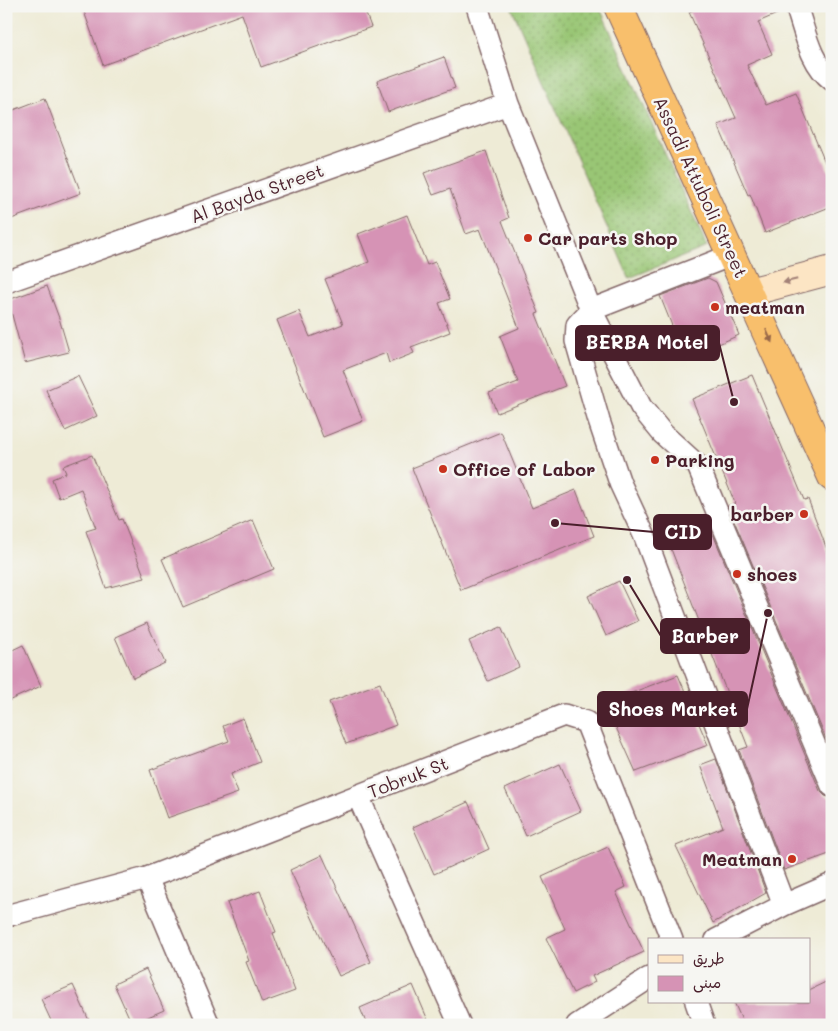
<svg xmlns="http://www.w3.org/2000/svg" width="838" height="1031" viewBox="0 0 838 1031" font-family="Mali,'Playpen Sans Arabic',sans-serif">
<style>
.grass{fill:url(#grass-dots);stroke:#727250}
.building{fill:#d693b5}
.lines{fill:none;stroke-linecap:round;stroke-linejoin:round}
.minor-casing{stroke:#836667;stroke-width:24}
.secondary-casing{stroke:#836667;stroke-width:30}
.trunk-casing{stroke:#836667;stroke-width:30}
.minor{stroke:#fff;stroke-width:21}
.secondary{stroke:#fce5c4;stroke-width:28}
.trunk{stroke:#f8bf6c;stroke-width:28}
.oneway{fill:#a38278}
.oneway2{fill:#986748}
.poi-dot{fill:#c8321e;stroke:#f6f6f2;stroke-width:2}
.labels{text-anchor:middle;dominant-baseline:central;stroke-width:5;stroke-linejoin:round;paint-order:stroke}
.street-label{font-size:18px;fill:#4a1f2b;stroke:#f6f6f2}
.poi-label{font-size:18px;font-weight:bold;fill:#4a1f2b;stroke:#f6f6f2;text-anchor:start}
.leader{fill:none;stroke:#4a1f2b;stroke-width:2}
.callout-dot{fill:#4a1f2b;stroke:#f6f6f2;stroke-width:2}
.callout{fill:#4a1f2b;stroke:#4a1f2b;stroke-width:2}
.callout-label{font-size:19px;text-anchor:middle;font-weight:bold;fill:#fff}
</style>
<defs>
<pattern id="grass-dots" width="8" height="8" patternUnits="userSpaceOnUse" patternTransform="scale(1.25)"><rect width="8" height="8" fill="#99c674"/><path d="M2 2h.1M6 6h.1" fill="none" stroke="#7fa05f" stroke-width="1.8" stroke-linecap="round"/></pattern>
</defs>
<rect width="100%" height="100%" fill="#f6f6f2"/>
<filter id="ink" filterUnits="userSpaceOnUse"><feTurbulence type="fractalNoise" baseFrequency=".02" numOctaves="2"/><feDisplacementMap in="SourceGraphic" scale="10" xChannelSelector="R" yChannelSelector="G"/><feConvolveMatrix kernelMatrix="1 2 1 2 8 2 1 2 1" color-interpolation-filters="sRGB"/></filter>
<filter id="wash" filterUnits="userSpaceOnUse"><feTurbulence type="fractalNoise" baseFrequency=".0096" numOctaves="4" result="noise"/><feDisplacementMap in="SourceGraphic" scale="20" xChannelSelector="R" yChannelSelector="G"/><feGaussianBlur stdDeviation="1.12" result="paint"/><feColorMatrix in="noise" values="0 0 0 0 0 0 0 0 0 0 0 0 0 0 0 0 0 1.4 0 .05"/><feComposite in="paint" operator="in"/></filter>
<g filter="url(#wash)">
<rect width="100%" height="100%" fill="#eeebd6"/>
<path class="grass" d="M511,6h88l108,241 -78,31z"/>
<g id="blocks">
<path class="building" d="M82,6h281l8,21 -110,40 -19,-53 -139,51z
M702,6h82v5l-26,11 14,32 -25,11 19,40 30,-12 36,86v27l-67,27 -15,-39 -2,1 -30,-70 18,-7 -47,-106z
M444,57l11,31 -67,24 -11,-31z
M45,98l36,95 -75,28v-108z
M486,151l23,67 -7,3 37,92 -3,1 29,72 -68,27 -8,-20 29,-11 -18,-46 19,-8 -39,-99 -14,5 -16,-45 -17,6 -9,-22z
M407,215l20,50 8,-3 15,37 -11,4 11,29 -39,15 3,6 -25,10 -3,-10 -43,17 20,51 -40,16 -46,-117 22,-9 11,26 33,-13 -18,-45 44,-17 -11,-28z
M708,278l8,4 23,53 -25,11 -6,-15 -29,12 -19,-47z
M47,286l12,32 10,34 -44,11 -17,-63z
M752,375l52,125 4,-1 24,64v190l-104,-247 7,-3 -43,-104z
M78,376l19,40 -32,15 -19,-41z
M501,432l31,76 44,-18 18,46 -133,54 -49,-122z
M92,455l27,65 3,-1 23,59 -39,10 -20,-57 10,-3 -15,-39 -22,9 -7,-19 14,-6 -3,-7z
M705,515l115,276 5,5 7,2v55l-48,17 -45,-120 9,-3 -84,-216z
M253,520l21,49 -91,38 -21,-48z
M619,581l19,40 -32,15 -18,-40z
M147,623l18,40 -32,15 -18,-41z
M501,627l18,40 -31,14 -19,-40z
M23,645l18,41 -35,16v-49z
M678,675l30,70 -72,27 -31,-69z
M380,683l16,42 -50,19 -17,-42z
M243,718l17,44 -29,12 7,19 -71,25 -17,-48 79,-29 -6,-15z
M716,759l50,134 -53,30 -37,-77 47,-19 -23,-62z
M560,764l21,47 -55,25 -21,-47z
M468,802l21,47 -55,25 -21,-47z
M608,847l18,40 -10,5 28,60 -52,24 3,6 -22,11 -27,-55 19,-9 -23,-52z
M322,855l49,107 -32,14 -49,-106z
M260,891l16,41 -3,1 22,58 -33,12 -16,-41 3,-1 -22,-58z
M146,969l18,41 -32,14 -18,-40z
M832,979v46h-88l-10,-23h75v-12z
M73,985l18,40h-38l-12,-26z
M413,985l17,40h-63l-7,-17z"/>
</g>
</g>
<g filter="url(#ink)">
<use href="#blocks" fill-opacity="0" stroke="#836667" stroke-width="1"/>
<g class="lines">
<g class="minor-casing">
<path id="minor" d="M477,6l31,98 83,206 50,97 22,27 35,32 134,320
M796,6c9,25 14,57 36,74
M732,255l-141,55 -14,15 -1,16 23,80 21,62 25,54 139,368
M6,282l502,-178
M358,796l102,229
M147,878l62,147
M6,916l141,-38 417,-163 22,7 86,218
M716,940l68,-35 48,-21
M696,1002l8,23
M577,1025l72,-47"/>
</g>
<g class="secondary-casing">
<path id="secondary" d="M749,292l83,-22"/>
</g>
<g class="trunk-casing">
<path id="trunk" d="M618,6l214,471"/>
</g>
<use href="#minor" class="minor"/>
<use href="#secondary" class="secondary"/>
<use href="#trunk" class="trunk"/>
</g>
<defs><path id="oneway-solid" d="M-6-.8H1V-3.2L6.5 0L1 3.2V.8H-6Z" transform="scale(1.25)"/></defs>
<use class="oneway" href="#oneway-solid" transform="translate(790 281) rotate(166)"/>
<use class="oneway2" href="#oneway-solid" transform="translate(769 336) rotate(66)"/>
</g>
<g class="poi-dot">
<circle cx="528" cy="238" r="5"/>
<circle cx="715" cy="307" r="5"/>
<circle cx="655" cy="460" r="5"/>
<circle cx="443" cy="469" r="5"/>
<circle cx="804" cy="514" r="5"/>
<circle cx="737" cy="574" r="5"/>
<circle cx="792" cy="859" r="5"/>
</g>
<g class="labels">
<g class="street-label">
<text transform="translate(701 187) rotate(65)">Assadi Attuboli Street</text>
<text transform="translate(257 193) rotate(-20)">Al Bayda Street</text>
<text transform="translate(408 777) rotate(-21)">Tobruk St</text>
</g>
<g class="poi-label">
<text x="538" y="238">Car parts Shop</text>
<text x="725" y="307">meatman</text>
<text x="665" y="460">Parking</text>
<text x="453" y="469">Office of Labor</text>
<text x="794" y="514" text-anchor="end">barber</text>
<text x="747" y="574">shoes</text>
<text x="782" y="859" text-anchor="end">Meatman</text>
</g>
</g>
<path class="leader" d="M734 402L719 343M555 523L654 532M627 580L661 636M768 613L747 709"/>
<g class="callout-dot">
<circle cx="734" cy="402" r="5"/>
<circle cx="555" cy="523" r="5"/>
<circle cx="627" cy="580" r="5"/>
<circle cx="768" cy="613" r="5"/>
</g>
<g class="callout">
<rect x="576" y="326" width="143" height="34" rx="5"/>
<rect x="654" y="515" width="57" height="34" rx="5"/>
<rect x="661" y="619" width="88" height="34" rx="5"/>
<rect x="598" y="692" width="149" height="34" rx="5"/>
</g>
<g class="callout-label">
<text x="647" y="349">BERBA Motel</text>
<text x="683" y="539">CID</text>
<text x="705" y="643">Barber</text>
<text x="673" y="716">Shoes Market</text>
</g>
<rect width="838" height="1031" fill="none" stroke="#f6f6f2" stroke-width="25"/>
<rect x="648" y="938" width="162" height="65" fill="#f6f6f2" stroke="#b1a0a2"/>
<rect x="658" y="955" width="25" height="8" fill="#fce5c4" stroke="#b1a0a2"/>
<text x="693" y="964" font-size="15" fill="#4a1f2b">طريق</text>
<rect x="658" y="976" width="25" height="15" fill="#d693b5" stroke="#b1a0a2"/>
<text x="693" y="988" font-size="15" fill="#4a1f2b">مبنى</text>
</svg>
